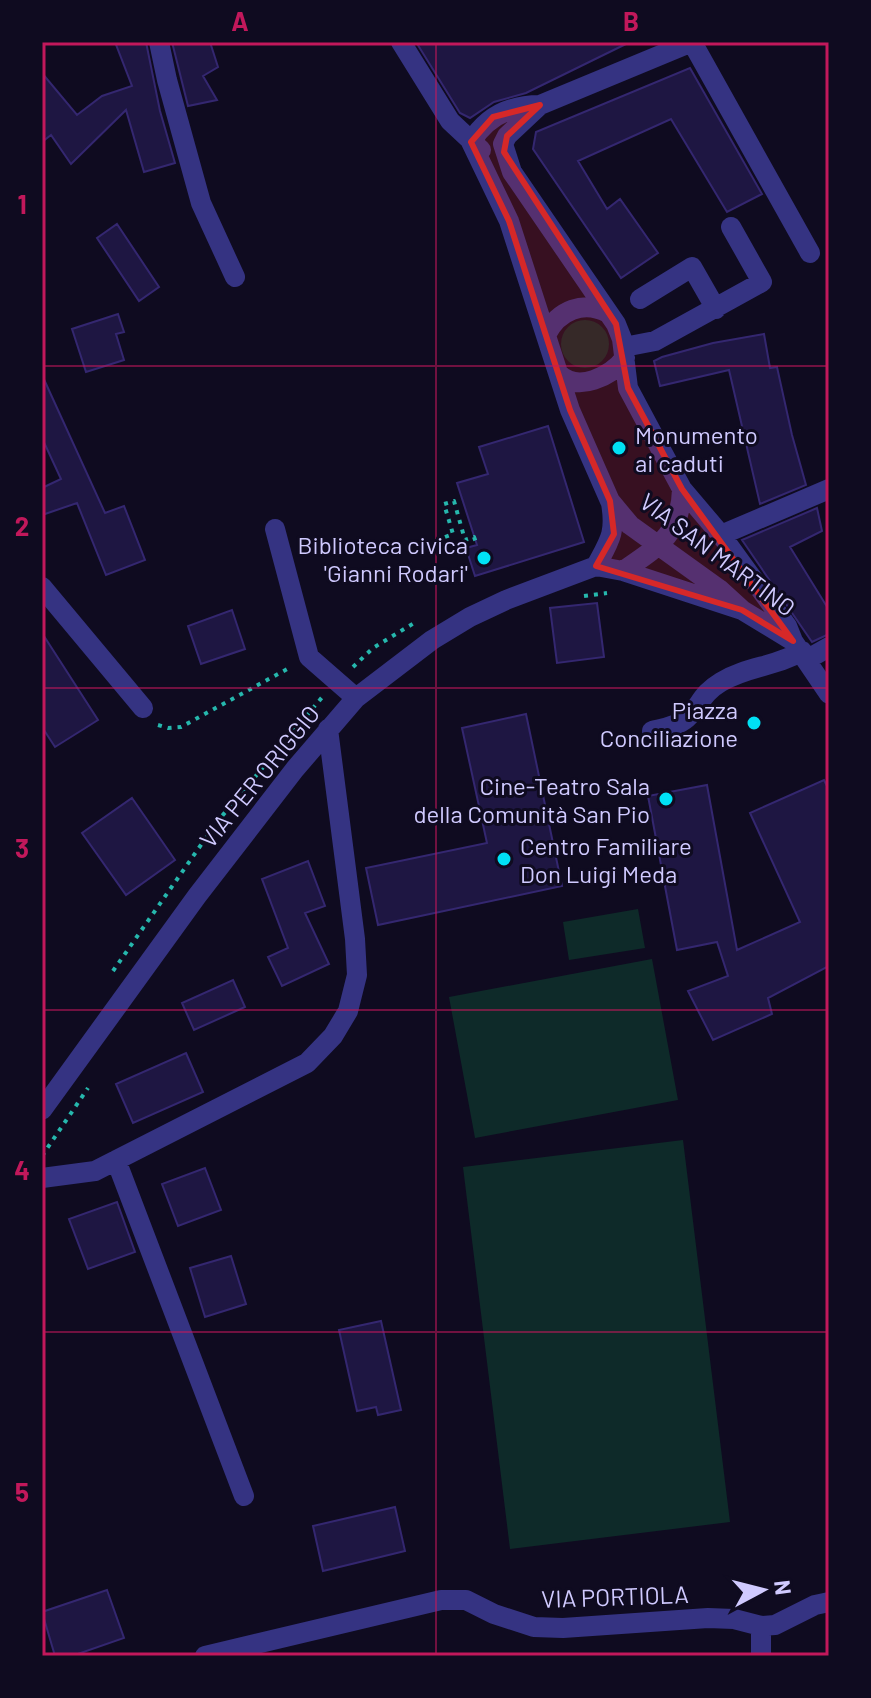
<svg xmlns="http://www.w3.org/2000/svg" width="871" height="1698" viewBox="0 0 871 1698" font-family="Barlow,sans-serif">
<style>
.green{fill:#0e2a29}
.building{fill:#1e1642;stroke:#342770;stroke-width:2}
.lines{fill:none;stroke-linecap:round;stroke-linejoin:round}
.path{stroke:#26b7ad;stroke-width:4;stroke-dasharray:4 6;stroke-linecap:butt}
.minor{stroke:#353382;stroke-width:20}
.marked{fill:#d62828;fill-opacity:0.2;stroke:#d62828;stroke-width:6;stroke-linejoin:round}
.grid{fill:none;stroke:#c2185b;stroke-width:2;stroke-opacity:0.55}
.poi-dot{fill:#00e1f5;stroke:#0f0b20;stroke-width:3}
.labels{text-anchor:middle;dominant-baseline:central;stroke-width:6;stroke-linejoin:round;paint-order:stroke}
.poi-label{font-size:24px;fill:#d0caff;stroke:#0f0b20;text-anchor:end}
.street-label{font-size:24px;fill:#d0caff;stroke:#0f0b20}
.neatline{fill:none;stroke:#c2185b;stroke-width:3}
.grid-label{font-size:26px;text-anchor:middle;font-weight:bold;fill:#c2185b}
</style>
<rect width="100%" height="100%" fill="#0f0b20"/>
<path class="green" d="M561 344a24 24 0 1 1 48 0a24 24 0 1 1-48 0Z
M638,909l7,39 -76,12 -6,-38z
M652,959l26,141 -203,38 -26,-141z
M683,1140l47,382 -220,27 -47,-382z"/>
<path class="building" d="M115,42h31l14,69 15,52 -31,9 -18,-62 -55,54 -20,-29 -9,7v-69l35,42 25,-19 30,-10z
M172,42h38l8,25 -15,9 14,24 -29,6z
M416,42h214l-104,51 -32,9 -24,16 -10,-5z
M690,68l72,126 -35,18 -56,-93 -93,42 29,48 13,-10 38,54 -37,25 -88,-129 3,-17z
M117,224l42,63 -20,14 -42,-63z
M118,314l6,18 -8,2 8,26 -38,12 -14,-43z
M764,334l6,34 7,-1 15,68 14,50 -46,19 -31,-134 -69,16 -6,-25 8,-4 51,-14z
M42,375l63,138 19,-7 21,54 -39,15 -29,-72 -35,12v-27l19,-9 -19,-41z
M548,426l36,116 -109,34 -9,-28 11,-3 -20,-62 31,-9 -9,-27z
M817,508l5,23 -32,16 39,63v24l-17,8 -70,-102z
M597,603l7,54 -47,6 -7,-55z
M232,610l13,39 -44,15 -13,-38z
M42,633l56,87 -43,27 -13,-20z
M526,714l36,172 -184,39 -12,-57 121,-25 -25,-115z
M824,780l5,10v176l-61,32 4,16 -59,26 -25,-49 40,-15 -11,-34 -40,8 -29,-154 59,-11 30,165 63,-28 -50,-109z
M132,798l43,62 -49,35 -44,-62z
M308,861l17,45 -20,7 24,51 -47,22 -14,-29 20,-9 -26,-69z
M233,980l12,27 -51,23 -12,-27z
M186,1053l17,39 -70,31 -17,-39z
M205,1168l16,42 -43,16 -16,-42z
M117,1202l18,50 -47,17 -19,-50z
M231,1256l15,48 -41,13 -15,-49z
M381,1321l20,89 -23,5 -2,-8 -19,4 -18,-81z
M395,1507l10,44 -82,20 -10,-45z
M107,1590l17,48 -52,18h-17l-13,-44z"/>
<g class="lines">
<path class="path" d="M445,537l8,-3 -9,-30 10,-3 11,39 9,-3 3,8
M584,596l23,-3
M353,667l20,-19 41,-25
M158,725l10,3 13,-1 108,-59
M113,971l104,-149 107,-127
M42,1156l46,-68"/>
<path class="minor" d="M159,42l8,38 34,123 34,74
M401,42l49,79 31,29
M692,42l-152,63 -33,31 -4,8 9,28 104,152 6,15 6,49 54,101 39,46 66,91 6,15 36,53
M692,42l118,211
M471,142l38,79 61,189 40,91 20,24 89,64 23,21 51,31
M471,142c15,-25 39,-37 69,-37
M640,299l52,-32 24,42
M546,335c12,-25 38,-35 62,-22
M624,347l31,-6 107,-59 -31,-55
M559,374c19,19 52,2 66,-16
M275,529l34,128 47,41
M721,535l108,-46
M596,566c14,-26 20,-33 15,-63
M623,571c35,-24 58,-37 59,-82
M42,587l101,121
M806,660l23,-13
M652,731c12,-3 26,-5 35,-13 14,-13 14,-24 34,-36 26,-16 55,-15 81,-31
M42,1110l155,-214 98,-127 61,-71 76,-58 38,-23 36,-17 90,-34 27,5 119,39
M116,1160l128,336
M42,1178l53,-7 212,-108 26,-27 15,-25 9,-36 -2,-36 -27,-210
M205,1656l236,-56h25l28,14 40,13 29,1 145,-10 26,1 27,7 14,-1 40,-20 14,-3
M761,1656v-30"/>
</g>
<path class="marked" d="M540,105l-33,31 -3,16 112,172 12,64 54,101 111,152 -51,-31 -146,-44 18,-32 -4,-33 -40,-91 -61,-189 -38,-79 22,-25z"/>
<path class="grid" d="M436,42v1614M42,366h787M42,688h787M42,1010h787M42,1332h787"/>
<g class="poi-dot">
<circle cx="619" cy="448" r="8"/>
<circle cx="484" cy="558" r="8"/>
<circle cx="754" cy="723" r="8"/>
<circle cx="666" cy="799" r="8"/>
<circle cx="504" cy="859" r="8"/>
</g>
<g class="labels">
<g class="poi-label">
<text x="635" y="434" text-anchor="start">Monumento<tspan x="635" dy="28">ai caduti</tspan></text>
<text x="468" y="544">Biblioteca civica<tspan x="468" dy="28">'Gianni Rodari'</tspan></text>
<text x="738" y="709">Piazza<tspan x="738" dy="28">Conciliazione</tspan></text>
<text x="650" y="785">Cine-Teatro Sala<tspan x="650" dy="28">della Comunità San Pio</tspan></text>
<text x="520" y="845" text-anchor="start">Centro Familiare<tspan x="520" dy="28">Don Luigi Meda</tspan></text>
</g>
<g class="street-label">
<text transform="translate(718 554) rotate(37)">VIA SAN MARTINO</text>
<text transform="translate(259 776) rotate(-51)">VIA PER ORIGGIO</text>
<text transform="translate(615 1596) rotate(-2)">VIA PORTIOLA</text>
</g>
</g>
<rect width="871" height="1698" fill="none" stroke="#0f0b20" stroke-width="88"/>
<g transform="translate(763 1590) rotate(83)" stroke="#0f0b20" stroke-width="6" paint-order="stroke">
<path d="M0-6L14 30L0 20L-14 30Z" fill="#d0caff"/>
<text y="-12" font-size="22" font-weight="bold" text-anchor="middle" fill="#d0caff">N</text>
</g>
<rect x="44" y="44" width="783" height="1610" class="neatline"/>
<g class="grid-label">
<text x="240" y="31">A</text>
<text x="631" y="31">B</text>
<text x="22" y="214">1</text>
<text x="22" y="536">2</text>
<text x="22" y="858">3</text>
<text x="22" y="1180">4</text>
<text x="22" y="1502">5</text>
</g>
</svg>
